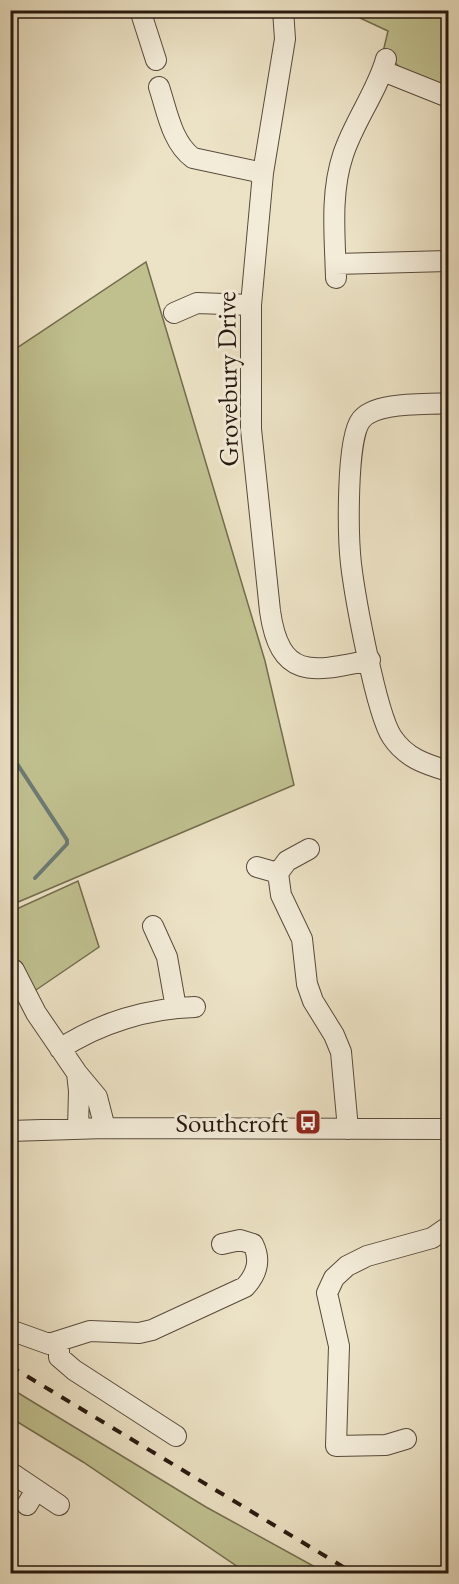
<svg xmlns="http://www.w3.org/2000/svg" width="459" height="1584" viewBox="0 0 459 1584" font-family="'EB Garamond',serif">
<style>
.green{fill:#c0c08f;stroke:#746c4e;stroke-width:1.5}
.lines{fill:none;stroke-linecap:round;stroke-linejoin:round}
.stream{stroke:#6b7b75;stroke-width:4}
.minor-casing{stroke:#584a3c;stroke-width:22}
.minor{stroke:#f3ecd9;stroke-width:20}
.rail{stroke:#27170e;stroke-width:4;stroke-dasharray:10 10;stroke-linecap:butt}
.labels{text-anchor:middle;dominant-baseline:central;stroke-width:6;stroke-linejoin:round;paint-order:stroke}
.street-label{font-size:27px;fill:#27170e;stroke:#f3ecd9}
.poi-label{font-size:27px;fill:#27170e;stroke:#f3ecd9;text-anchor:end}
</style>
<rect width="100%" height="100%" fill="#ece2c5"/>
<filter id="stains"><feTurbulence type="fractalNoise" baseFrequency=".00333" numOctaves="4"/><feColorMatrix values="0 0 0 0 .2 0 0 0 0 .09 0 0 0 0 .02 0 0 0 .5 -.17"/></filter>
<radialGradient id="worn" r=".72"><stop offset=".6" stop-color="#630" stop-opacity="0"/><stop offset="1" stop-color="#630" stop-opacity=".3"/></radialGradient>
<path class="green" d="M319,11h129v78l-45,-19 -20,-18 5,-21 -43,-20z
M146,262l119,399 29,124 -283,120v-553z
M78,881l21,66 -66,45 -15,-32 -7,2 -1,-50z
M10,1388l196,119 120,66h-79l-164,-111 -72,-44z"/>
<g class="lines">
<path class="stream" d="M10,753l57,87v4l-32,34"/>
<g class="minor-casing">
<path id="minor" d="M140,10l16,50
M283,10l2,29 -22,134 -12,132v124l19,182c10,70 43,61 100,49
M383,71l65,26
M159,87c8,24 13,56 34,71l70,15
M336,264l112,-3
M336,278c-1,-41 -6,-84 7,-123 11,-34 34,-63 43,-96
M174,313l23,-10 54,2
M448,403c-22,2 -73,-2 -87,17 -15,19 -13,117 -10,144 4,33 25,149 41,173 14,21 33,27 56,34
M257,867l21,6 9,-12 22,-12
M278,873l3,22 21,44 5,45 6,17 21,34 7,17 7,77
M153,926l14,31 9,51
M14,970l22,43 41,60 20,24 8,31
M60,1049c39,-26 89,-41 135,-42
M77,1073l2,18 -1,38
M10,1131l95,-3 343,1
M10,1330l39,14 41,-13 49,2 13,-3 93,-43c12,-13 16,-27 8,-43l-13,-4 -18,4
M59,1341v16l15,13 102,66
M406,1439l-20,6 -50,1 3,-100 -12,-53 7,-15 13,-12 20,-10 65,-18 16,-11
M10,1472l49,33
M27,1505l9,-15"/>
</g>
<use href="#minor" class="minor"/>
<path class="rail" d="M10,1366l345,208"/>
</g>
<defs>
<g id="bus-square" transform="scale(1.35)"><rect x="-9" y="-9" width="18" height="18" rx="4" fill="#8f2418" stroke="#f3ecd9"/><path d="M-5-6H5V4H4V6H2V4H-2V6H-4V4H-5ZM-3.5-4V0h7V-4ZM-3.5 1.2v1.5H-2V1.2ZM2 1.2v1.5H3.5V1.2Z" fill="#fff"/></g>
</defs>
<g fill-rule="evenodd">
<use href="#bus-square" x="308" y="1122"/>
</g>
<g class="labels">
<g class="street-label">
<text transform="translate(227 379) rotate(-91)">Grovebury Drive</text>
</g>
<g class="poi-label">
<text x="288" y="1122">Southcroft</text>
</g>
</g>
<rect width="459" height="1584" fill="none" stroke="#ece2c5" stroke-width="36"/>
<rect x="12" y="12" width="435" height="1560" fill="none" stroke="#27170e" stroke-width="3"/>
<rect x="18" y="18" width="423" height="1548" fill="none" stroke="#27170e" stroke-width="1.5"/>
<rect width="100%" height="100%" filter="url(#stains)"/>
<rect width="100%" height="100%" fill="url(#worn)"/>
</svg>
